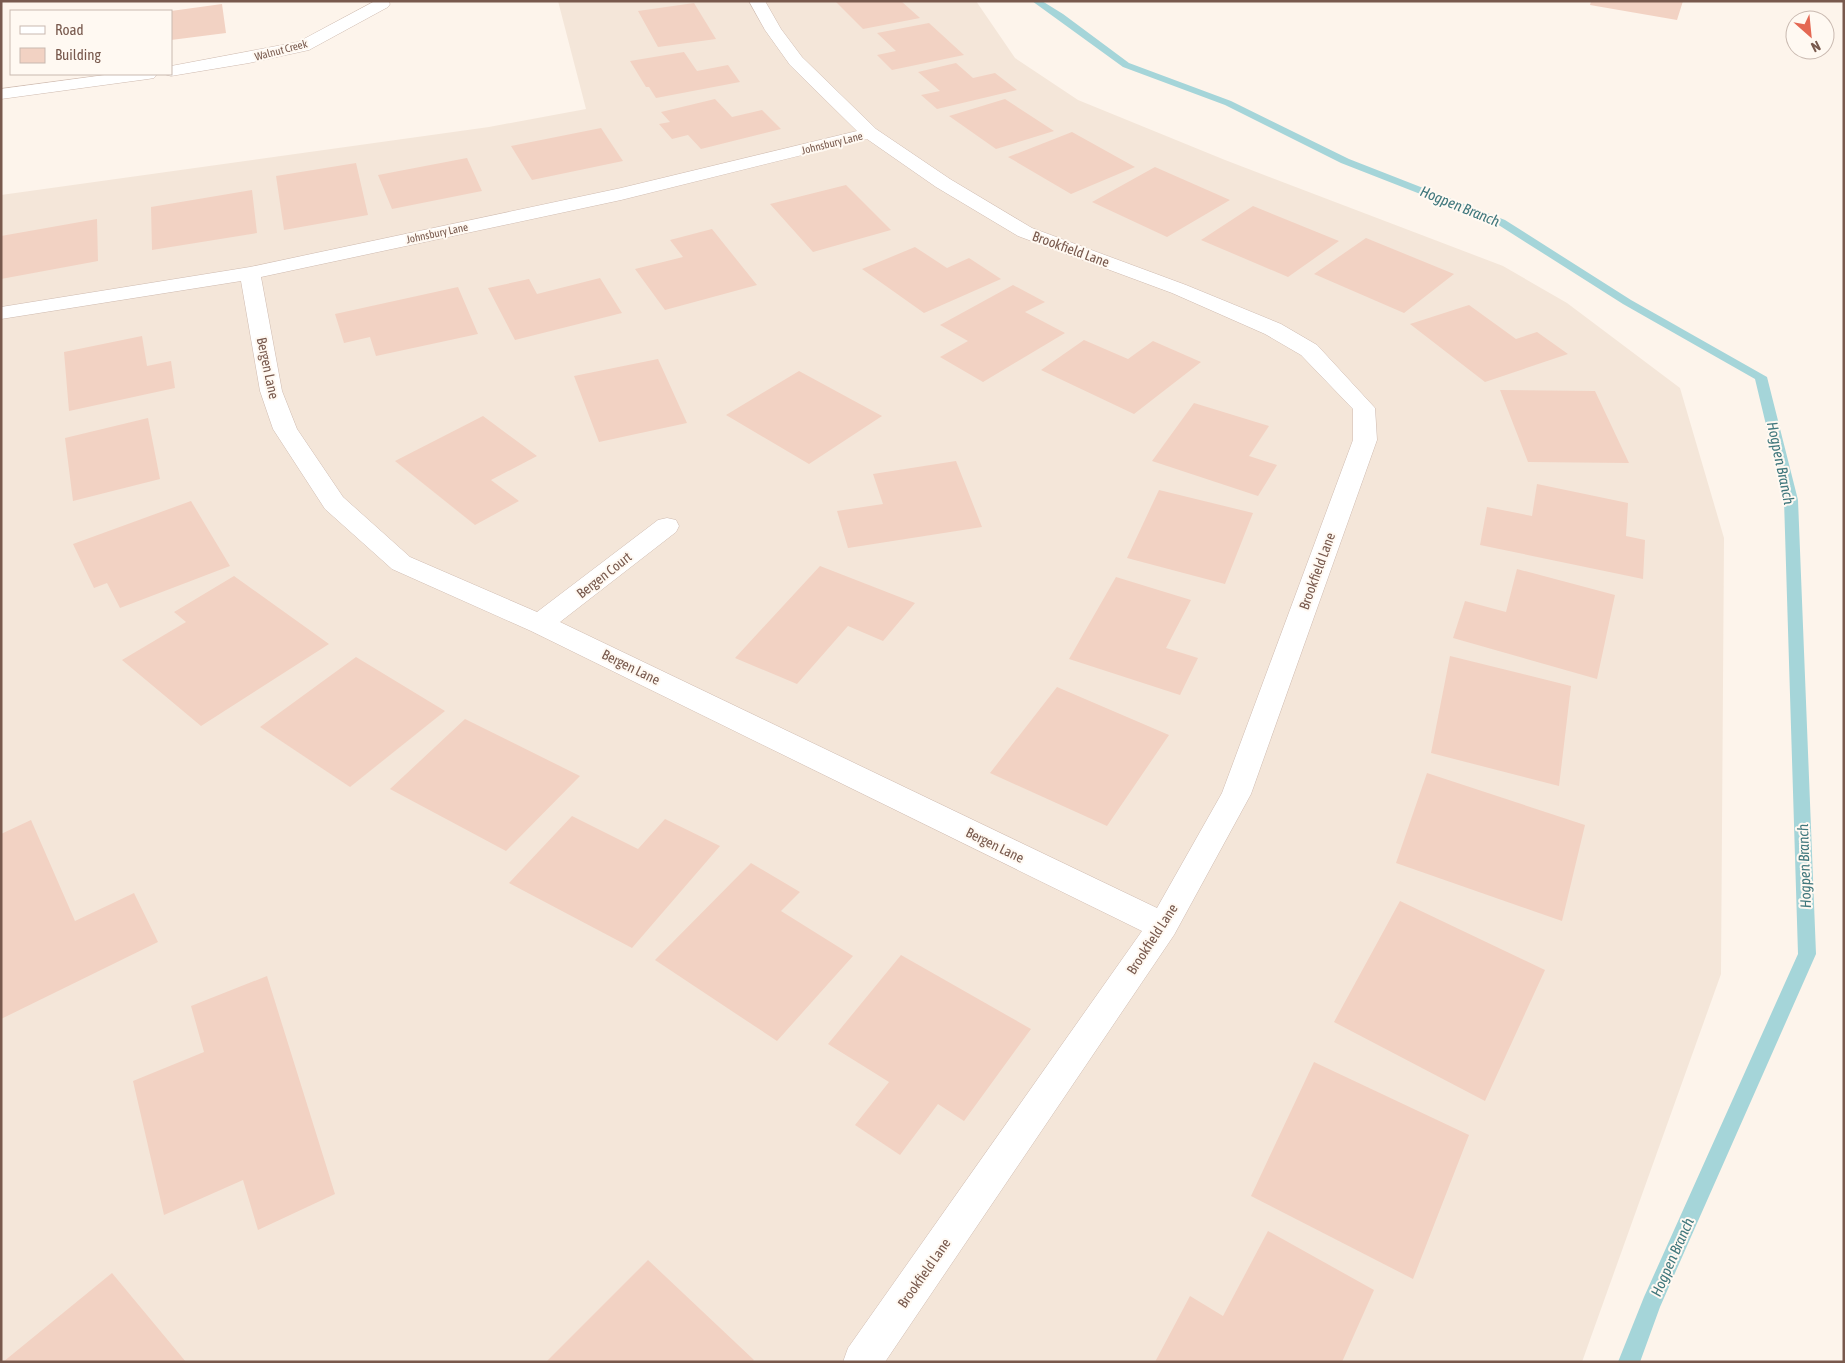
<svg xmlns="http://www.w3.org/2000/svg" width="1845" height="1363" viewBox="0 0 1845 1363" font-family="'Asap Condensed',sans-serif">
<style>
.residential{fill:#f4e6d9}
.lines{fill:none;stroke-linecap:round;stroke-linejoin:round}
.stream{fill:#a5d5d9;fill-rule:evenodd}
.building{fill:#f2d2c3}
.minor-casing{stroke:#cfbbb0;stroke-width:1}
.minor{fill:#fff;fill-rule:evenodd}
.labels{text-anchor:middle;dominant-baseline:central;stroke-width:4;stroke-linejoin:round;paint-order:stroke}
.far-street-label{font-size:11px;fill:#78594d;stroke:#fff9f2}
.street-label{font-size:14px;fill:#78594d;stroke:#fff9f2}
.water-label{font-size:15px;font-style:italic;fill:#40777c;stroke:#fff9f2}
</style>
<rect width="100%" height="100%" fill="#fdf4eb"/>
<path class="residential" d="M558,1h418l39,57 63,42 147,60 278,106 64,37 113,85 44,150 -3,436 -139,388h-1581v-1167l488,-68 97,-18z"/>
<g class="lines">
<path class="stream" d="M1032,1h10l21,13 66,49 102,38 118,58 156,61 126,80 136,77 31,123 18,454 -156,353 -20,55h-22l26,-65 154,-343 -14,-454 -29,-121 -132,-75 -126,-80 -156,-61 -116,-58 -102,-38z"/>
</g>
<path class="building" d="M835,1h66l19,17 -57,11z
M1591,1h92l-6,19 -87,-15z
M694,3l22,36 -58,8 -20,-36z
M222,4l4,29 -55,7v-29z
M929,23l35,32 -72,15 -15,-15 19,-4 -19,-18z
M684,52l13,19 31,-6 12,17 -84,16 -7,-11h-3l-16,-26z
M956,63l17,15 22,-5 22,17 -80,19 -16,-14 19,-4 -22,-19z
M715,99l17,18 30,-7 19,19 -80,20 -13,-14 -16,4 -13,-15 11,-2 -9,-10z
M1005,99l49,32 -58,18 -47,-33z
M601,128l22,33 -91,19 -21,-34z
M1072,132l63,35 -64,27 -63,-37z
M467,158l15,33 -90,18 -14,-34z
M356,163l12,52 -84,15 -8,-54z
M1155,167l75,33 -63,37 -75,-35z
M846,185l45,45 -78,22 -43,-48z
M252,190l5,43 -105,17 -1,-43z
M1253,206l86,35 -51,36 -87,-37z
M97,219l1,42 -97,18v-43z
M712,229l45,56 -92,25 -30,-41 48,-12 -13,-17z
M1366,238l88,36 -50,39 -90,-39z
M915,247l32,21 22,-10 32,21 -77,34 -62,-44z
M600,278l22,35 -107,27 -27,-52 41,-9 8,15z
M1013,285l32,17 -20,10 40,21 -82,49 -43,-25 28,-16 -28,-16z
M458,287l20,47 -102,22 -6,-19 -26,6 -9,-29z
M1469,305l47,34 21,-7 31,22 -83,28 -75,-58z
M142,336l5,30 24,-5 4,27 -106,23 -5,-59z
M1084,340l44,19 25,-18 48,21 -67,52 -93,-44z
M658,359l29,64 -88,19 -25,-66z
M799,371l83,45 -73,48 -83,-49z
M1500,390l95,1 34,72 -101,-1z
M1194,403l75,23 -20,30 28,9 -19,31 -106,-35z
M483,416l54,40 -46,24 28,21 -44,24 -80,-64z
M148,418l12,61 -87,22 -8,-63z
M956,461l26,66 -134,21 -11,-37 46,-7 -10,-30z
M1537,484l91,19 -2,33 19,4 -2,39 -163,-34 7,-38 45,9z
M1159,490l94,23 -28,71 -98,-26z
M191,501l39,65 -110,42 -13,-25 -13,5 -21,-44z
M820,566l95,37 -32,38 -35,-15 -51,58 -62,-26z
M1517,569l98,26 -18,84 -144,-41 12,-37 41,11z
M234,576l95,68 -128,82 -79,-66 64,-38 -12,-10z
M1116,577l75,23 -25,48 32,10 -18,37 -111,-36z
M1450,656l121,30 -12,100 -128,-33z
M356,657l89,54 -95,76 -90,-60z
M1057,687l112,48 -62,91 -117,-53z
M465,719l115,57 -74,75 -116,-62z
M1427,773l158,52 -23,96 -166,-58z
M572,816l66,33 27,-30 55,27 -88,102 -123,-65z
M31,820l44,101 59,-28 24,49 -157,77v-185z
M751,863l49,29 -19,19 72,45 -76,85 -122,-81z
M1400,901l145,69 -60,131 -151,-79z
M901,955l130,74 -67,92 -26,-17 -38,51 -45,-30 34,-43 -61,-38z
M267,976l68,218 -77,36 -15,-50 -79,35 -31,-134 71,-29 -13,-46z
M1314,1062l155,73 -56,144 -162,-83z
M1268,1231l106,59 -32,72h-187l35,-66 33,20z
M648,1260l106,100 -2,2h-206z
M112,1273l74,89h-183z"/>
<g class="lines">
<g class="minor-casing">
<path id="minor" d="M375,1h13l2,3 -2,3 -79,43 -60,13 -78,13 -7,-2h7v-8l127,-24z
M749,1h16l16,28 21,28 74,72 74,50 82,49 154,57 95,39 36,21 58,63 2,32 -126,354 -77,141 -289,427h-42l5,-14 294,-417 -611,-300 -139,-62 -67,-60 -52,-80 -13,-38 -19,-110 -240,38v-12l249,-40 371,-79 236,-57 -67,-66 -25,-35zM867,139l69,48 82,49 154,57 93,41 36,21 52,54v31l-131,353 -65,115 -597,-286 116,-90 3,-6 -3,-6 -9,-2 -9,2 -121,92 -127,-55 -67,-60 -46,-68 -15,-38 -21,-114 360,-77z
M112,74h45l-3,4 -6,1 -147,20v-10z"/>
</g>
<use href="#minor" class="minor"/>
</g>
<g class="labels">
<g class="far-street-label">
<text transform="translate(281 50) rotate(-15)">Walnut Creek</text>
<text transform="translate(832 143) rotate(-14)">Johnsbury Lane</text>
<text transform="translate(437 233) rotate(-12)">Johnsbury Lane</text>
</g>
<g class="street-label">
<text transform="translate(1071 249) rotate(20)">Brookfield Lane</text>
<text transform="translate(268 368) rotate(78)">Bergen Lane</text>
<text transform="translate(1317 571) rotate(-70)">Brookfield Lane</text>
<text transform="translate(604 575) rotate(-38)">Bergen Court</text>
<text transform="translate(631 667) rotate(26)">Bergen Lane</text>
<text transform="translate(995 845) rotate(26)">Bergen Lane</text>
<text transform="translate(1152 939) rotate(-57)">Brookfield Lane</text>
<text transform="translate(924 1273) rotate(-55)">Brookfield Lane</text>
</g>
<g class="water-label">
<text transform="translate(1460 206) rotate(22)">Hogpen Branch</text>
<text transform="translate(1781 463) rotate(78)">Hogpen Branch</text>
<text transform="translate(1804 866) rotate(-92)">Hogpen Branch</text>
<text transform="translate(1672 1257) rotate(-66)">Hogpen Branch</text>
</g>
</g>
<rect width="1845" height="1363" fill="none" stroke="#78594d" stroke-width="5"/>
<rect x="10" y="10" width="162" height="65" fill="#fff9f2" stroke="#c9b9b0"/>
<rect x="20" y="26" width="25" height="8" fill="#ffffff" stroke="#c9b9b0"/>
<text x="55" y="35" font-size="15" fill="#78594d">Road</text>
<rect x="20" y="48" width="25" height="15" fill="#f2d2c3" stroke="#c9b9b0"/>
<text x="55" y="60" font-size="15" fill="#78594d">Building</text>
<g transform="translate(1810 35) rotate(153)"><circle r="24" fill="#fff9f2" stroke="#c9b9b0"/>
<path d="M0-4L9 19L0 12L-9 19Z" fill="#e46853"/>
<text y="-8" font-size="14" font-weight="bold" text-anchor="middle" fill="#78594d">N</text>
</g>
</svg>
